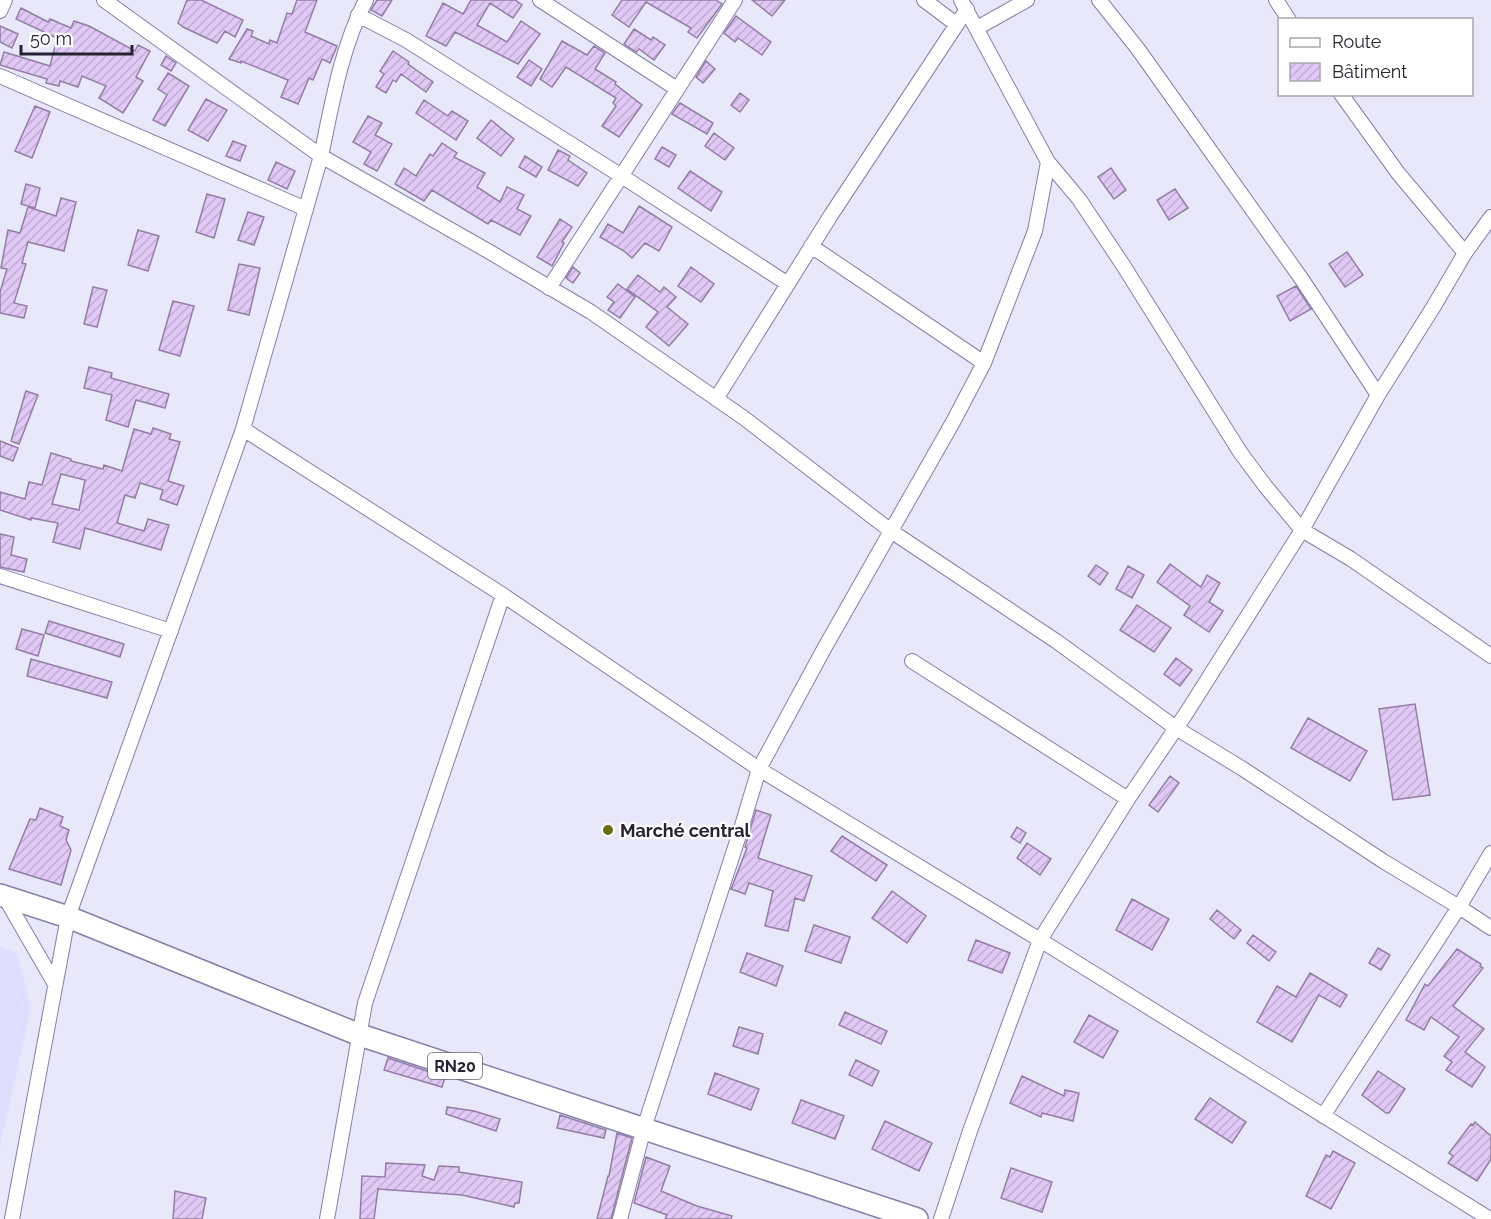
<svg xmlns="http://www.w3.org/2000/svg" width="1491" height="1219" viewBox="0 0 1491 1219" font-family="Raleway,sans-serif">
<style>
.built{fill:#e0defe}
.building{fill:url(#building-hatch);stroke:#927ea5;stroke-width:1.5;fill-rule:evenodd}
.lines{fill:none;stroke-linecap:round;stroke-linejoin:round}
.street-casing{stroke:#837fa9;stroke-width:16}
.primary-casing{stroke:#837fa9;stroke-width:24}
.street{stroke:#fff;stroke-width:14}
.primary{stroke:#fff;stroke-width:21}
.poi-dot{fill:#6d6c0a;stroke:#fff;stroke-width:2}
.labels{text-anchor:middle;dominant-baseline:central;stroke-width:4.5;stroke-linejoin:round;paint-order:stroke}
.shield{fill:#fff;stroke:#666571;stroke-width:1.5}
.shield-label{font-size:16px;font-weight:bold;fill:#252334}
.poi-label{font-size:18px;font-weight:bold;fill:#252334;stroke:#fff;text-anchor:start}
</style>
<defs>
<pattern id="building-hatch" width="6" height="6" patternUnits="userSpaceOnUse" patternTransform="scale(1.5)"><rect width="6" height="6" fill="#e0c9f5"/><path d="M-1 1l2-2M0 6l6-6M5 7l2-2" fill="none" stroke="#c0acd3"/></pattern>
</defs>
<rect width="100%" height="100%" fill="#e9e8fb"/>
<path class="built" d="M0,947l17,6 14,56 -31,138z"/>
<path class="building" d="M187,0h14l42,20 -8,17 -10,-6 -8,12 -34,-16 -5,-4z
M297,0h20l-12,32 32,14 -7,17 -8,-4 -9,21 -4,-2 -11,26 -17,-7 7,-17 -47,-19v2l-12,-4 18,-30 6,2 -2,5 18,8 1,-4 7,3 10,-30 5,1z
M377,0h15l-10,16 -11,-6z
M471,0h44l7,5 -9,13 -23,-15 -13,22 30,17 14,-21 19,13 -22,30 -63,-32 -9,14 -20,-10 17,-33 20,11z
M622,0h94l6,4 -25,34 -9,-6 3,-4 -45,-26 -17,25 -17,-12z
M752,0h33l-13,16z
M21,8l27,14 2,-3 21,9 3,-7 15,5 46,25 3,-6 12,6 -14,26 7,4 -20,32 -24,-15 7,-12 -24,-10 -4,11 -18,-6 -1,5 -13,-3 1,-4 -47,-14 4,-13 46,14 7,-28 -41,-19z
M736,16l35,26 -9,13 -24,-17 -3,4 -11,-9z
M0,26l18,8 -6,14 -12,-6z
M634,29l17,11 2,-3 12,8 -11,15 -15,-11 -3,3 -12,-8z
M562,41l25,14 7,-9 11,7 -10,16 21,13 -1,2 27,21 -23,32 -17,-11 14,-20 -3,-3 3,-5 -50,-31 -14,20 -12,-8z
M393,51l16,11 -1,2 25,18 -7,10 -25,-18 -5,8 -3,-2 -7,13 -10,-6 8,-13 -4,-3z
M166,56l10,7 -5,8 -10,-6z
M529,60l13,9 -11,17 -14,-9z
M706,61l9,8 -12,14 -7,-6z
M168,73l21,13 -24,40 -12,-6 14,-25 -9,-6z
M740,93l9,7 -9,12 -9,-7z
M206,99l21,11 -19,31 -20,-11z
M424,100l24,16 4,-5 16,10 -12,19 -40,-27z
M680,103l33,20 -6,11 -35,-20z
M35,106l15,6 -18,46 -17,-7z
M368,116l14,7 -7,12 17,9 -15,27 -13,-7 7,-12 -18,-10z
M491,120l23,19 -13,17 -24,-18z
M714,133l20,15 -9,12 -20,-14z
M233,141l13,5 -6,15 -14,-5z
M442,143l15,10 -3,4 31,16 -8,14 23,15 7,-15 17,8 -7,14 14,7 -11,19 -29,-15 -3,4 -56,-34 -8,11 -29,-17 9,-16 12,8 14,-22 3,2z
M662,147l14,8 -7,12 -14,-8z
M558,150l12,6 -2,4 19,13 -9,13 -30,-16z
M525,156l17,11 -6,10 -17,-10z
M276,162l19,9 -8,18 -19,-9z
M1111,168l15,22 -12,9 -16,-22z
M690,171l32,21 -11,19 -33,-23z
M26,184l14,4 -5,20 -14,-4z
M1175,189l13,19 -19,12 -12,-20z
M207,194l18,5 -11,39 -18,-6z
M61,198l15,4 -12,49 -36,-9 -6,21 4,1 -12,39 13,3 -3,12 -24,-5v-21l7,-23 -6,-1 7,-38 12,3 8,-26 28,9z
M639,206l33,21 -13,24 -14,-8 -13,15 -8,-7 -24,-14 8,-13 15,9z
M248,212l16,5 -10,28 -16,-5z
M560,219l12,8 -10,15 2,1 -12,23 -15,-9z
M138,230l21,6 -11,35 -20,-6z
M1347,252l16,23 -18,12 -16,-23z
M239,264l21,4 -11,47 -21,-5z
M573,267l7,6 -7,10 -7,-5z
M691,267l23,17 -13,18 -23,-16z
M638,275l22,17 4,-5 12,10 -9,10 21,17 -19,22 -23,-19 12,-15 -31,-23z
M618,284l17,13 -15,21 -12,-8 6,-8 -7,-5z
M1296,286l15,23 -21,12 -13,-25z
M93,287l14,3 -10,37 -13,-3z
M173,301l21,5 -14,50 -21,-6z
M89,367l23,6 -1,5 58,16 -4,14 -29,-8 -8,27 -22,-7 6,-25 -28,-7z
M26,391l12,4 -19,49 -8,-3z
M153,428l18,6 -2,5 11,3 -12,39 16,5 -7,19 -17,-6 3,-9 -23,-7 -5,15 -10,-3 -8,28 27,8 4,-12 21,6 -8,25 -76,-22 -5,21 -27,-7 5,-19 -27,-5v2l-31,-10v-18l25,7 4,-17 13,3 9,-32 20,6v2l32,8 1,-4 18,6 12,-42 17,5zM61,474l24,6 -6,30 -27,-6z
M0,441l18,7 -5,13 -13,-5z
M0,534l14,3 -3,18 16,4 -3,13 -24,-5z
M1170,564l31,23 6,-12 13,8 -11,19 14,9 -14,21 -25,-17 6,-9 -33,-24z
M1096,565l12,8 -8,12 -12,-9z
M1128,566l16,9 -12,23 -16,-9z
M1137,605l34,23 -17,24 -34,-22z
M49,621l75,23 -4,13 -75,-24z
M22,629l22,6 -6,21 -22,-7z
M1176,658l16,12 -12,16 -16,-12z
M31,659l81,23 -5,16 -80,-22z
M1415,704l15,91 -37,5 -14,-91z
M1308,718l59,33 -17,30 -59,-33z
M1170,776l9,7 -21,29 -9,-7z
M40,808l23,9 -3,9 9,4 -3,10 5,10 -10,35 -52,-16 21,-50 6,1z
M756,810l15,5 -13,43 54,18 -8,25 -9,-3 -7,33 -23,-5 8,-35 -24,-8 -4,11 -14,-5 16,-41 -2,-1z
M1017,827l9,6 -6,10 -9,-6z
M842,836l45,29 -11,16 -45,-30z
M1027,843l24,16 -11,16 -23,-17z
M892,891l34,25 -19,27 -35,-25z
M1132,899l37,20 -17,31 -36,-20z
M1217,910l24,20 -7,9 -24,-20z
M814,925l36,12 -9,26 -36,-12z
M1253,935l23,17 -7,9 -22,-18z
M976,940l34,13 -8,20 -34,-13z
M1378,948l12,7 -9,15 -12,-7z
M1457,949l24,15 -1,2 3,2 -30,38 31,23 -19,23 20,15 -13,20 -26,-17 6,-8 -8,-6 15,-19 -28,-20 -7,13 -18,-10 19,-36 3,2z
M747,953l36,13 -7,20 -36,-14z
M1310,973l37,22 -7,12 -21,-12 -27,47 -35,-20 20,-36 19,11z
M845,1012l42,19 -6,13 -42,-19z
M1089,1015l29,16 -15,27 -29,-16z
M739,1027l24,7 -5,20 -25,-8z
M388,1058l57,19 -3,10 -58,-17z
M856,1060l23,11 -7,15 -23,-11z
M1378,1071l27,18 -16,24h-3l-24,-18z
M715,1073l44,16 -8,21 -43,-16z
M1022,1076l42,20 1,-6 14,3 -6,28 -31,-8 -1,4 -31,-14z
M1210,1098l36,24 -14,21 -37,-24z
M801,1100l43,16 -9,23 -43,-16z
M447,1107l27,4 26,8 -4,12 -50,-17z
M560,1115l46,15 -2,8 -47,-10z
M885,1121l47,22 -13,28 -47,-22z
M1475,1122l16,14v23l-14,22 -29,-18 5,-7 -4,-3 22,-29 2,1z
M617,1133l15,5 -21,81h-14l11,-43h1z
M1333,1151l22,12 -24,46 -25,-13 20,-41 4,2z
M646,1157l24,9 -9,25 36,15 35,10 -1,3h-66l2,-4 -33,-12z
M386,1163l39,2 -3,11 12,4 5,-14 20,1v5l63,10 -3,21h-4l-1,4 -52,-12 -84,-6 -4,30h-14l2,-43 23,1z
M1011,1168l41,14 -10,30 -41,-14z
M175,1191l31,7 -4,21h-29z"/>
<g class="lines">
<g class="street-casing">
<path id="street" d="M104,0l217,156c11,-52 20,-108 45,-156
M540,0l137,89
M924,0l32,24
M961,0l87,162 31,37 44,66 117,187 26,35 36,43 49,29 140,97
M1099,0l39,49 165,232 75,114
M1276,0l13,20
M0,11l5,-11
M358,15l48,25 214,135 168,109
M977,28l50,-28
M0,76l306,133
M1341,94l57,79 67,80
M811,246l173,117
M549,288l186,-288
M716,399l115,-184 136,-206
M243,429l78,-273 167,95 103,61 153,106 147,113 165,110 120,87 67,41 140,92 76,46 -136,209
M0,576l171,55
M912,661l216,138
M1491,853l-32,54 32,21
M4,896l51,88
M12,1219l56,-302 175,-488 260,166 256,174 281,171 450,279
M327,1219l38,-216 138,-408
M620,1219l24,-91 97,-299 18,-60 66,-122 128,-225 31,-59 51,-132 13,-69
M941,1219l29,-88 70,-191 88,-141 59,-87 115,-182 76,-135 56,-89 31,-53 26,-36"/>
</g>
<g class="primary-casing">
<path id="primary" d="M0,895l68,22 292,118 557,184"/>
</g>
<use href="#street" class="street"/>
<use href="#primary" class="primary"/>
</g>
<circle class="poi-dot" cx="608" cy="830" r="6"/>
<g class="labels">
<rect class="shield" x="428" y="1053" width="54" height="26" rx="4.5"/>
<g class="shield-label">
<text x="455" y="1066">RN20</text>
</g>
<g class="poi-label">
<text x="620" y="830">Marché central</text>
</g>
</g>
<rect x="1278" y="18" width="195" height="78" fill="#ffffff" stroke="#a8a7ae" stroke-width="1.5"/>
<rect x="1290" y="38" width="30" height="9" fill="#ffffff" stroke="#a8a7ae" stroke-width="1.5"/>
<text x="1332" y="48" font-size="18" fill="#252334">Route</text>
<rect x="1290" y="63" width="30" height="18" fill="url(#building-hatch)" stroke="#a8a7ae" stroke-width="1.5"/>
<text x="1332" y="78" font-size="18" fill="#252334">Bâtiment</text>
<path d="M21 45v9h111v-9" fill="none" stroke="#252334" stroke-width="3"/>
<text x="30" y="45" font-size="18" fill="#252334" stroke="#ffffff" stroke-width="4.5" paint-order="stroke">50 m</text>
</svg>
